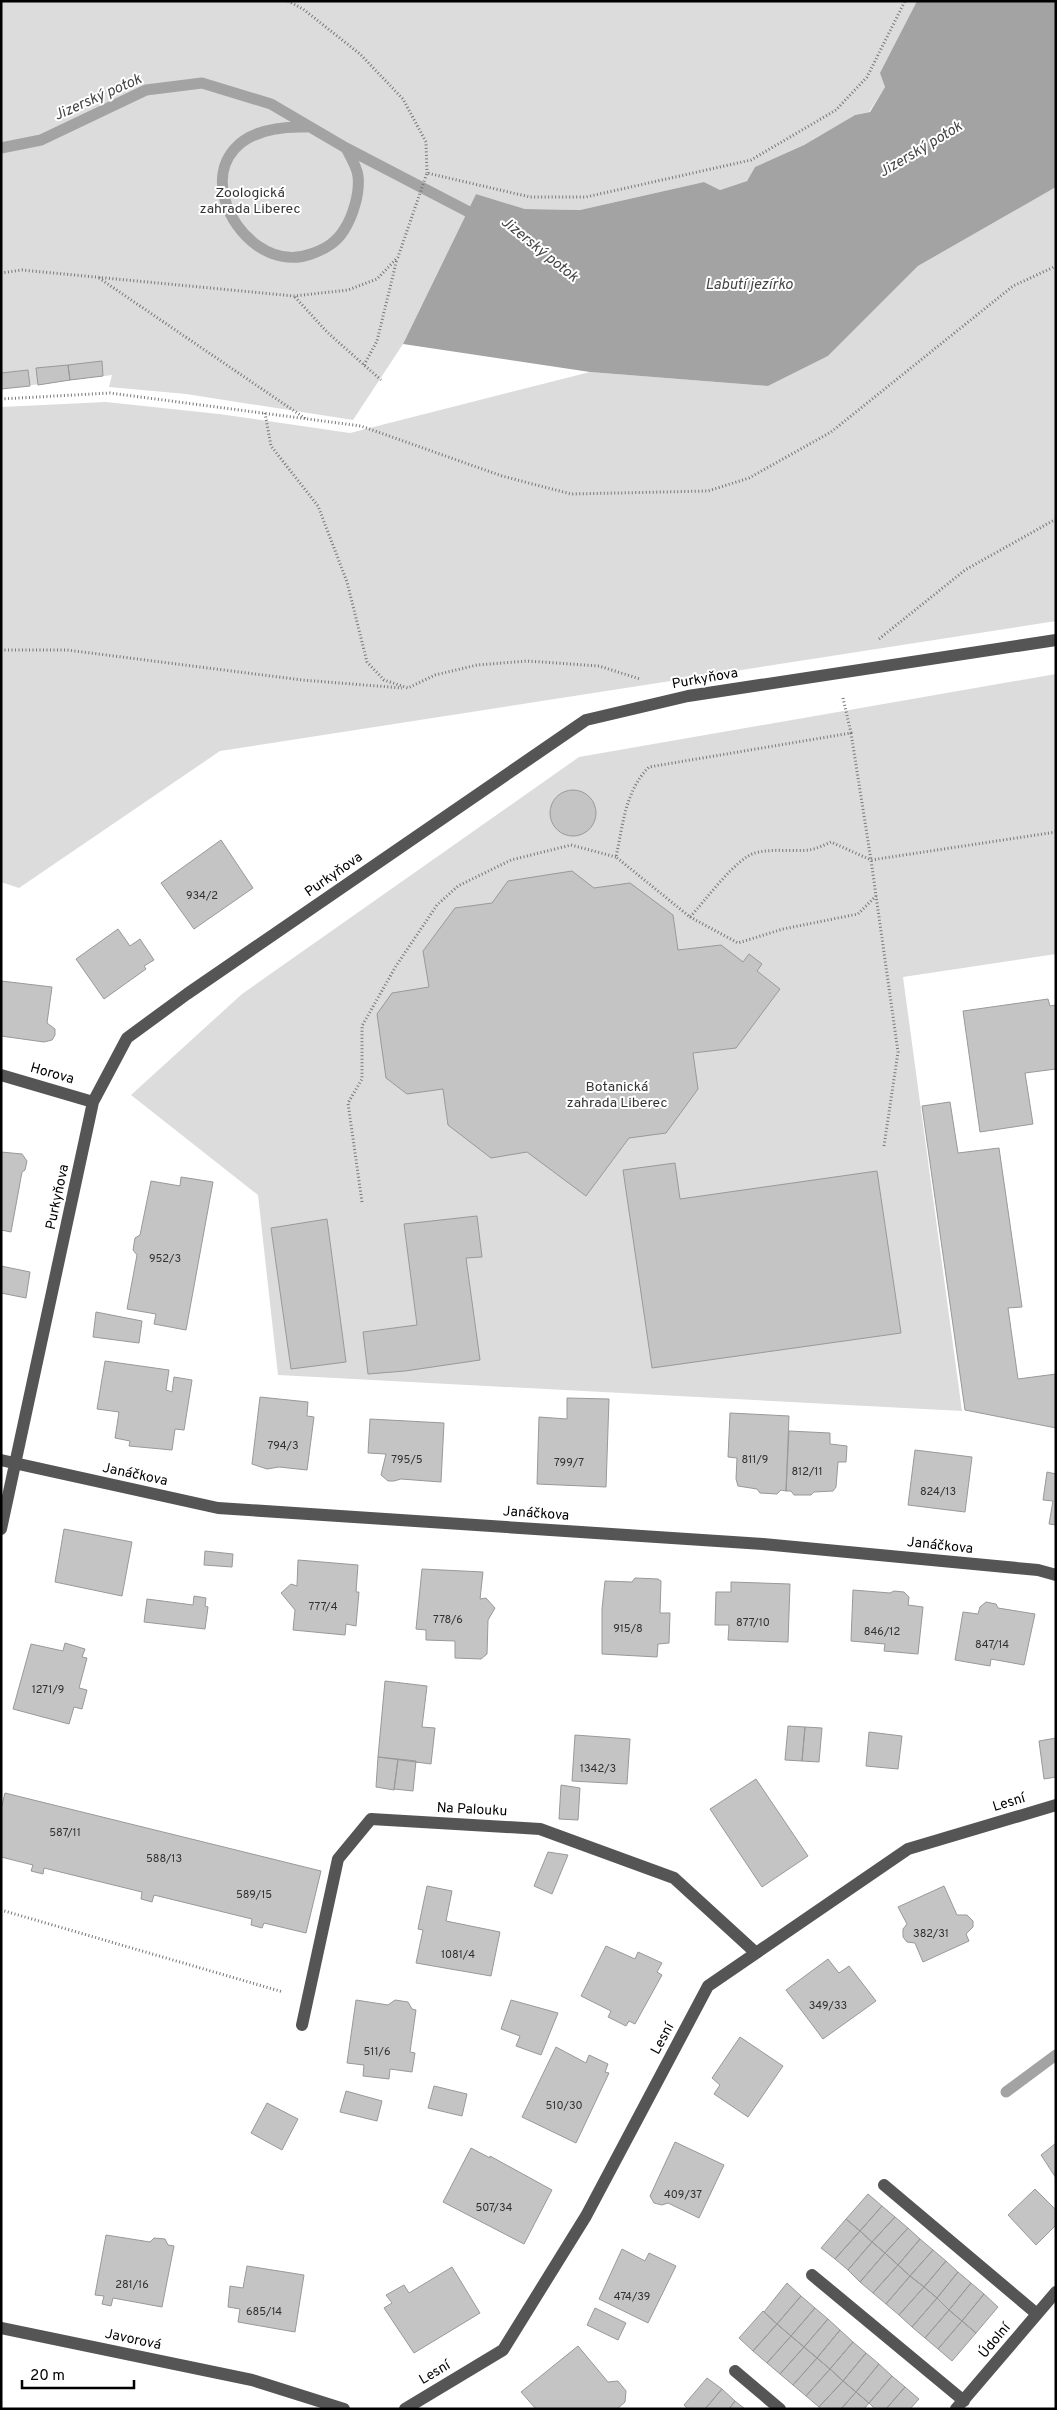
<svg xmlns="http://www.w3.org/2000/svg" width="1057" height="2410" viewBox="0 0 1057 2410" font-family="Overpass,sans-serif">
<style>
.green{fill:#dcdcdc}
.water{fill:#a3a3a3}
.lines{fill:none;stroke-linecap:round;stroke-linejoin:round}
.stream{stroke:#a3a3a3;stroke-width:11}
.building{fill:#c4c4c4;stroke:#999}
.path{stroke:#777;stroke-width:3;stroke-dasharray:1 2.5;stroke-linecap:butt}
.minor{stroke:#555;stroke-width:12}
.labels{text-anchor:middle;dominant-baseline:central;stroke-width:4;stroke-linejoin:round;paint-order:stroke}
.number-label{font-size:11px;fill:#313131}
.park-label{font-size:14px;fill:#333;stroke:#fff}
.street-label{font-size:14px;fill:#000;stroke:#fff}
.water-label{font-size:15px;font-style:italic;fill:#444;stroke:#fff}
</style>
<rect width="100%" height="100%" fill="#fff"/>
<path class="green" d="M1,1h916l-36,72 4,14 -16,25 -14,3 -51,30 -49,22 -8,14 -27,9 -16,-8 -124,28 -55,-1 -49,-15 -73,150 -50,76 -167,-26 -77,-7 3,-12 -111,14z
M1056,187v434l-836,130 -201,137 -18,-6v-475l105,-5 113,12 131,19 240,-61 178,14 60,-30 90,-90z
M1056,674v280l-153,23 59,434 -684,-36 -20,-180 -127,-100 111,-101 337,-237z"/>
<path class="water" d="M917,1h139v186l-138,79 -90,90 -60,30 -178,-14 -187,-28 73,-150 49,15 55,1 124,-28 16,8 27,-9 8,-14 49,-22 51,-30 15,-3 15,-25 -5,-14z"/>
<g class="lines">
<path class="stream" d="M306,127c-146,-4 -72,155 5,127 14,-5 25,-11 33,-24 9,-14 16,-37 14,-54 -1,-9 -8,-20 -12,-28
M1,148l40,-8 105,-50 56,-7 69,21 75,44 121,63 11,9
M1006,2092l50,-37"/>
</g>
<path class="building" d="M102,361l1,15 -33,4 -2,-15z
M68,365l2,15 -32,5 -2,-17z
M28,370l2,16 -29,3v-16z
M550 813a23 23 0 1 1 46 0a23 23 0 1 1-46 0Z
M221,840l32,48 -59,41 -33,-46z
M572,871l22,17 36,-5 43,32 5,35 43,-5 22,17 6,-8 13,10 -5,7 23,18 -44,59 -43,5 5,36 -32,44 -37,5 -43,58 -59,-44 -36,6 -43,-33 -5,-36 -36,5 -21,-16 -9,-64 15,-21 37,-6 -6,-36 32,-43 37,-5 16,-22z
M118,929l12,17 10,-7 14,21 -10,6 2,3 -42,30 -28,-40z
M1,981l51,6 -5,36 8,6v6l-3,5 -8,2 -43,-6z
M1048,999l2,7 6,-1v64l-31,4 8,51 -53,8 -17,-121z
M950,1102l8,51 41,-5 23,159 -14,1 10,71 38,-5v54l-91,-18 -43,-304z
M1,1152l21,2 5,7 -2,9 -3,2 -11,60 -10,-2z
M675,1163l5,36 197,-28 24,162 -249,35 -29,-198z
M181,1177l32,5 -27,148 -32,-6 2,-10 -29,-5 10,-54 -4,-5 2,-12 5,-3 11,-54 29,5z
M477,1216l5,41 -16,1 14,102 -75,11 -37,3 -5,-42 54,-7 -13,-101z
M327,1219l19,143 -55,7 -20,-141z
M1,1266l29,6 -4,26 -25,-5z
M96,1312l46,9 -3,22 -46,-6z
M105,1361l64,9 -3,20 6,2 2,-15 18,3 -8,50 -9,-1 -3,21 -43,-4 1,-5 -15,-3 4,-26 -22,-3z
M260,1397l48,5 -1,14 7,1 -7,53 -28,-3 -12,2 -15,-5z
M567,1398l42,1 -3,88 -69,-3 2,-67 28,2z
M730,1413l59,3 -3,75 -5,-1 -4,4 -17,-1 -3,-4 -19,-3 -2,-7 1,-21 -9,-1z
M370,1419l74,4 -3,59 -40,-3 -7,2h-6l-7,-6 5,-21 -18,-1z
M789,1431l41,2v11l17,2 -1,16h-8l-2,25 -3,4 -19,1 -3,3h-17l-3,-4h-5z
M915,1450l57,7 -7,55 -57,-7z
M1047,1472l9,2v51l-7,-1 4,-23 -10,-1z
M64,1529l68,13 -10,54 -67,-14z
M205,1551l28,3 -1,13 -28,-2z
M298,1560l60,5 -2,27h3l-3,34 -10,-2 -1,11 -52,-5 2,-20 -14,-17 10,-9 6,2z
M422,1569l61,3 -3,27 6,-1 9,10 -7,12 -1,34 -6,5 -26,-1v-17l-29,-1v-10l-10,-1z
M635,1578l23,1 3,2 -1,32h10l-1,30 -11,1 -1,13 -55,-3v-45l3,-28 27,1z
M731,1582l59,2 -2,58 -60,-2 1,-15h-14l1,-33h15z
M853,1590l37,3 4,-2 10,1 5,5 -1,8 15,2 -5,47 -34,-3 1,-7 -34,-3z
M194,1596l12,2 -1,8 3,1 -3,22 -61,-7 3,-23 46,6z
M986,1602l10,2 2,4 37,6 -11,51 -33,-6 -1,7 -35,-6 8,-48 15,2 2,-7z
M65,1643l20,6 -3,8 5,1 -8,30 8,2 -5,19 -8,-2 -5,17 -56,-15 18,-65 32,7z
M385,1681l42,5 -5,41 13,1 -4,36 -53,-7z
M788,1726l17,1 -3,34 -17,-1z
M805,1727l17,1 -3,34 -17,-1z
M869,1732l33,4 -4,33 -32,-3z
M575,1735l55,4 -3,45 -55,-3z
M1056,1738v39l-12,2 -5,-38z
M378,1757l20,2 -4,31 -18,-3z
M398,1759l18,2 -3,30 -19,-2z
M756,1779l52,77 -46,31 -52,-78z
M561,1785l19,3 -2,32 -19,-1z
M5,1793l316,78 -15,62 -42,-10 -2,5 -11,-3 1,-6 -98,-24 -2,7 -11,-3 1,-7 -98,-24 -1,6 -12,-3 2,-6 -32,-8v-48z
M548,1852l20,3 -16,39 -18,-8z
M427,1886l25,5 -6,30 54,11 -9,44 -75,-13 7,-33 -5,-1z
M944,1886l13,29h10l6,6v6l-7,7 3,7 -46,21 -8,-19 -8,-1 -4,-5v-8l4,-5 -9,-17z
M606,1946l29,13 3,-7 24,11 -5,9 5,3 -27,49 -6,-3 -3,5 -18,-9 3,-6 -30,-15z
M828,1959l11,14 10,-7 27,35 -53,38 -37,-49z
M356,2000l32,5 7,-5 13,2 4,7 4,1 -6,42 5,1 -3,19 -22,-3 -1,10 -26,-3 1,-11 -17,-2z
M511,2000l47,13 -17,42 -25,-9 4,-10 -19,-7z
M740,2037l43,29 -35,51 -34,-23 6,-9 -8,-7z
M556,2047l30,16 3,-8 19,9 -3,8 4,1 -33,70 -54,-26z
M434,2086l33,8 -5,22 -34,-8z
M346,2091l36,10 -5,20 -37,-9z
M267,2103l31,16 -16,31 -31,-17z
M675,2142l49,23 -25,53 -31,-15 -6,2 -8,-2 -4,-7z
M1056,2143v35l-15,-23z
M471,2148l19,10v-2l62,34 -28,54 -81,-42z
M1035,2189l21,21v15l-20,20 -28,-30z
M868,2194l14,12 -22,25 -14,-12z
M882,2206l13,11 -23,25 -12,-11z
M895,2217l13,11 -23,25 -13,-11z
M846,2219l14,12 -25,28 -14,-11z
M908,2228l12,11 -22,26 -13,-12z
M860,2231l12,11 -24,28 -13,-11z
M106,2235l44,7 4,-4 11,1 3,6 6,1 -12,61 -49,-9 -2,8 -9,-2 2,-8 -9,-1z
M920,2239l13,11 -23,26 -12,-11z
M872,2242l13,11 -25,29 -12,-12z
M622,2249l23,12 4,-8 27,13 -28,57 -49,-24z
M933,2250l13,11 -22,26 -14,-11z
M885,2253l13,12 -25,28 -13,-11z
M946,2261l12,11 -21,26 -13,-11z
M898,2265l12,11 -24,28 -13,-11z
M247,2266l57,9 -9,57 -57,-10 2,-13 -12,-2 2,-21 13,2z
M452,2267l28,46 -66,40 -30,-45 8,-5 -6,-8 18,-10 5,8z
M958,2272l13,11 -22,27 -12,-12z
M910,2276l14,11 -25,28 -13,-11z
M787,2283l14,13 -24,28 -13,-12z
M971,2283l13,11 -22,27 -13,-11z
M924,2287l13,11 -25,29 -13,-12z
M984,2294l14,13 -22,26 -14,-12z
M801,2296l14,12 -24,28 -14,-12z
M937,2298l12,12 -24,28 -13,-11z
M595,2308l31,15 -8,17 -31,-15z
M815,2308l13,11 -24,28 -13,-11z
M949,2310l13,11 -24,28 -13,-11z
M763,2311l14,13 -24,27 -14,-13z
M828,2319l12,11 -23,28 -13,-11z
M962,2321l14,12 -24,28 -14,-12z
M777,2324l14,12 -24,27 -14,-12z
M840,2330l13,12 -23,27 -13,-11z
M791,2336l13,11 -24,27 -13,-11z
M853,2342l13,11 -23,28 -13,-12z
M578,2346l30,36 10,-1 8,10 -1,11 -8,7h-81l-15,-17z
M804,2347l13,11 -24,27 -13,-11z
M866,2353l13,11 -23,28 -13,-11z
M817,2358l13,11 -24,27 -13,-11z
M879,2364l13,12 -23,27 -13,-11z
M830,2369l13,12 -24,26 -13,-11z
M892,2376l13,11 -19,22h-11l-6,-6z
M707,2378l15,11 -17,20h-17l-4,-4z
M843,2381l13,11 -15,17h-21l-1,-2z
M905,2387l14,12 -9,10h-24z
M722,2389l13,12 -6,8h-24z
M856,2392l13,11 -5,6h-23z
M735,2401l10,8h-16z"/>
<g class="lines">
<path class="path" d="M288,1l15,8 57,45 43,45 23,43 1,31
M1,273l21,-3 272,26 54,-6 29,-11 21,-22 29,-84 103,24h56l165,-37 85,-50 31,-33 38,-76
M99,278l207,141
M295,297l32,35 54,48
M364,365l13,-24 20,-82
M1,399l109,-6 251,33 141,50 69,18 137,-3 41,-13 82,-46 182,-146 43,-20
M265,413l6,33 47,60 29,76 20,80 17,18 24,8 27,-13 42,-10 50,-4 72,5 41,13
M879,639l86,-69 91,-51
M1,650h66l235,30 100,8
M843,698l8,35
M690,917l48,26 45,-14 75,-15 18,-18
M884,1146l14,-94 -27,-192 -20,-127 -202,34c-24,24 -26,58 -33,90l74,60c15,-16 46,-59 65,-64 18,-5 36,-1 54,-3 7,-1 15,-5 22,-8l40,18 185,-28
M362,1202l-14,-99 14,-24v-53l34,-60 41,-61 21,-19 53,-26 60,-15 45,12
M1,1910l282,82"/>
<path class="minor" d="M1,1075l92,27
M1,1460l217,48 545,36 275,26 18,5
M1,1529l92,-427 34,-64 60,-44 399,-274 102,-24 368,-56
M302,2025l36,-166 33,-40 169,10 134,49 82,75
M884,2185l153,129
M812,2275l152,126
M1,2328l251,52 92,29
M735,2371l45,38
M405,2409l98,-59 83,-134 122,-230 200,-137 148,-44
M956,2409l100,-117"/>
</g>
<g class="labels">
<g class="number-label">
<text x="202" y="896">934/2</text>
<text x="165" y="1259">952/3</text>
<text x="283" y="1446">794/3</text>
<text x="407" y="1460">795/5</text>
<text x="755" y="1460">811/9</text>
<text x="569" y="1463">799/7</text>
<text x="807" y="1472">812/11</text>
<text x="938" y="1492">824/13</text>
<text x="323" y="1607">777/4</text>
<text x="448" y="1620">778/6</text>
<text x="753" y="1623">877/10</text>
<text x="628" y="1629">915/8</text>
<text x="882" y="1632">846/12</text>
<text x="992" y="1645">847/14</text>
<text x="48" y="1690">1271/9</text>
<text x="598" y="1769">1342/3</text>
<text x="65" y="1833">587/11</text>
<text x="164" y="1859">588/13</text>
<text x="254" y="1895">589/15</text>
<text x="931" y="1934">382/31</text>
<text x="458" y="1955">1081/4</text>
<text x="828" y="2006">349/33</text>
<text x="377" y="2052">511/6</text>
<text x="564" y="2106">510/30</text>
<text x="683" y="2195">409/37</text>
<text x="494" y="2208">507/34</text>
<text x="132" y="2285">281/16</text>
<text x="632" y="2297">474/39</text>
<text x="264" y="2312">685/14</text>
</g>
<g class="park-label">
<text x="250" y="193">Zoologická<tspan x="250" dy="16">zahrada Liberec</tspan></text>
<text x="617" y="1087">Botanická<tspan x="617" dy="16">zahrada Liberec</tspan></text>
</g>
<g class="street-label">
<text transform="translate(705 679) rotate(-10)">Purkyňova</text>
<text transform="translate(334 875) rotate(-35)">Purkyňova</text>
<text transform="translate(52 1074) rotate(16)">Horova</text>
<text transform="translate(58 1197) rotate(-78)">Purkyňova</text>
<text transform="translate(135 1475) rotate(12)">Janáčkova</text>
<text transform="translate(536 1514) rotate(4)">Janáčkova</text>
<text transform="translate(940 1546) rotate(6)">Janáčkova</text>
<text transform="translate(1009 1803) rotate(-17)">Lesní</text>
<text transform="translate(472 1810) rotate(3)">Na Palouku</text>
<text transform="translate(663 2039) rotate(-62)">Lesní</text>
<text transform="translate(133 2340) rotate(12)">Javorová</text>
<text transform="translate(995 2341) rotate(-50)">Údolní</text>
<text transform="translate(435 2373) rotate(-31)">Lesní</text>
</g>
<g class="water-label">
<text transform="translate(98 98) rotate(-24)">Jizerský potok</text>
<text transform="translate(921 150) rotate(-31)">Jizerský potok</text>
<text transform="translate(539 250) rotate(39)">Jizerský potok</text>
<text x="749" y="285">Labutí jezírko</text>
</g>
</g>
<rect width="1057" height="2410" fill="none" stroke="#000000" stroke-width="5"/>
<path d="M22 2380v8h112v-8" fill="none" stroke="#000000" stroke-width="2.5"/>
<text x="30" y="2380" font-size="15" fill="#000000" stroke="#ffffff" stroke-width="4" paint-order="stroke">20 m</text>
</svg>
